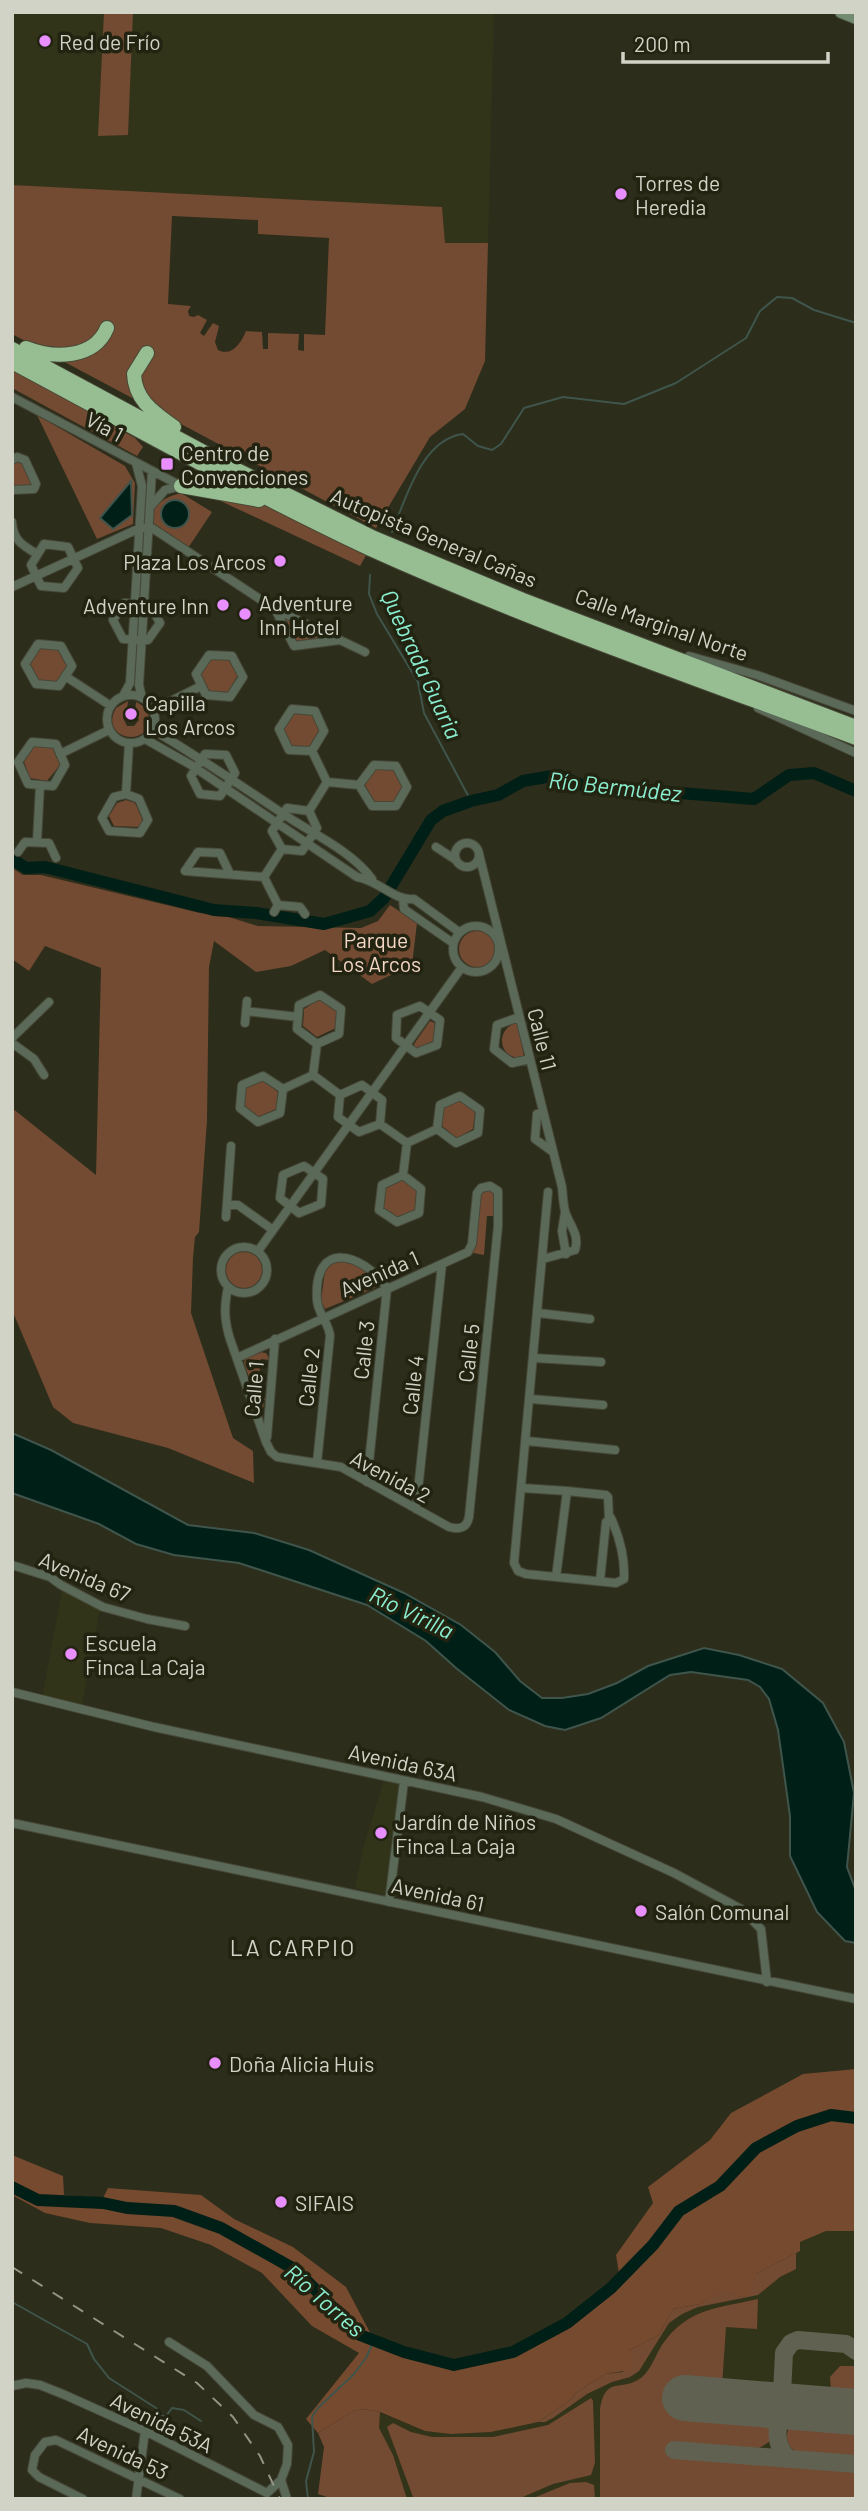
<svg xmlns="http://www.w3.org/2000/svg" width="868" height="2511" viewBox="0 0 868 2511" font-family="Barlow,sans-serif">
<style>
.built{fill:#32341a}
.green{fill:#734a32;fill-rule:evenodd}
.forest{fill:#764a2f}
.water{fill:#001f17;stroke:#3f554c;stroke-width:2}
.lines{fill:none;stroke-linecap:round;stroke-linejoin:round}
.stream{stroke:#3f554c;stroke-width:2}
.river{stroke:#001f17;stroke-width:12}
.taxiway{stroke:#606150;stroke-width:18}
.runway{stroke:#606150;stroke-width:46}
.street-casing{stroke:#474837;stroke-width:10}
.secondary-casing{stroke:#474837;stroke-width:14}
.highway-casing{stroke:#474837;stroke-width:16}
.street{stroke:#5a6958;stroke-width:8}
.secondary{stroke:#738b70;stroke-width:12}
.highway{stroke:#97be93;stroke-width:14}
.rail{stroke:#949586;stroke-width:2;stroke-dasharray:12 12;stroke-linecap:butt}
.poi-dot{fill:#e98efe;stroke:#222411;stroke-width:2.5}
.labels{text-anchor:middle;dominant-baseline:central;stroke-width:7;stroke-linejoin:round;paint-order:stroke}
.poi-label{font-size:21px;fill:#d2d3c7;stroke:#222411;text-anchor:start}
.street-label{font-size:21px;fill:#d2d3c7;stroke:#222411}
.park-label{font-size:21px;fill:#f5d7c6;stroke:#222411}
.water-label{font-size:23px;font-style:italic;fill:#8beed0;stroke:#222411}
.neighbourhood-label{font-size:23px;letter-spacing:2px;fill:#d2d3c7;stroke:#222411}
</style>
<rect width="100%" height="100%" fill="#2c2d1b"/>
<path class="built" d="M12,12h482l-6,231h-43l-3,-36 -430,-22z
M62,1591l38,19 -18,95 -40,-8z
M384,1780l17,4 -15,111 -31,-7 8,-40z
M826,2231h30v268h-473l-8,-88 50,20 26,3 40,-2 47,-10 31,-21 59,-50 18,-11 27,-31 27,-5 23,-15 17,8 17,-24 43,-22v-9z"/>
<path class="green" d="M104,12h29l-5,123 -30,1z
M12,185l430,22 3,36h43l-3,118 -20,48 -35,28 -54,91 -364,-194zM172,216l86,4v14l71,4 -4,97 -21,-1v17l-6,-1 1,-16 -31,-1v16h-5l-1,-17 -16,-1c-5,12 -14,26 -28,19l-3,-8 4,-16 -6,-3 -9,13 -4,-3 7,-13 -9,-5 -4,2 -5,-1 -1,-5 3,-5 -23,-2z
M12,368l123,70 8,9 -6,9 -125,-68z
M37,415l88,51 10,17 -2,41 -36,15z
M15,461h7l10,24 -19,1 -1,-22z
M199,491l79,18 90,43 -8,14z
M181,493l31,19 -24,36c-10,-6 -26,-13 -32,-22 -13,-18 11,-30 25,-33z
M286,618l41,19 -31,4 -3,-2z
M40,648l19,1 8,17 -9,16 -19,-1 -9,-16z
M211,660h18l9,15 -10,17 -19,-1 -8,-17z
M128,701l-1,9 -4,8 4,8h7l5,-6 -4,-9 1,-9c7,3 13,8 13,17 0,30 -51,20 -33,-11z
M293,714h19l9,17 -11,17 -19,-2 -8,-18z
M33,746l19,1 8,18 -13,16 -17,-3 -6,-16z
M375,770h18l10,16 -9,15h-20l-9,-16z
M126,800l9,3 8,18 -3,6 -26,-1 -5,-10 8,-13z
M12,868l11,7h18l159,38 19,1 39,12 103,2 17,-7 12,-16 27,18 -5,42 -40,19 -47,-34 -34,16 -35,6 -42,-31 -5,26 -2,153 -8,112 -4,5 -2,21 -2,55 42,125 20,13 1,32 -86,-35 -95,-25 -20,-16 -41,-97v-202l84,67 5,-207 -56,-22 -16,25 -17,-12z
M459 949a18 18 0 1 1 36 0a18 18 0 1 1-36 0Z
M320,999l17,12 -1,17 -19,9 -14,-11 1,-17z
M430,1021l5,2 -2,18 -14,7 -4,-1 -1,-3z
M518,1022l6,36c-25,3 -31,-29 -6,-36z
M263,1080l15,12 -2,17 -18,8 -15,-9 2,-20z
M461,1100l14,12 -2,17 -16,9 -15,-12 2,-18z
M401,1179l16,11 -1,20 -18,8 -15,-10 2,-21z
M489,1189l6,3v24h-8l-3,39 -11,-2 7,-58z
M226 1270a18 18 0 1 1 36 0a18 18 0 1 1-36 0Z
M337,1260c15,1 36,10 39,25l-1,3 -50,21 -4,-8 4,-31z
M259,1352l7,1 4,7 -9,-1 -4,38 8,1 -3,15 -18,-50 2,-5z
M796,2253v16l-16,8 -22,18 -60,12 -16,7 -13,9 -30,48 -9,6 -18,5 -25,12 -34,24 -8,4h-7l31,-21 8,-9 28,-18 18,-2 5,-21 31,-16 14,-26 27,-5 23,-15 17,8 17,-24z
M758,2299l-1,30 -31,-2 -4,59 -50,-2v26l93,8 6,10 -2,14 -10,6 -83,-6 -3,13 183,16v28h-256v-89c5,-36 23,-17 42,-33 9,-7 14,-23 20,-32 25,-37 57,-37 96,-46z
M840,2366h16v30l-15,-1 -10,-6 -1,-12z
M591,2398l2,3 2,62 -4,12 -38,9 -35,15h-102l-3,-2 -26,-70 6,-4 18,9 21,5h61l55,-12z
M363,2409l17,3 -1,16 14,27 14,44h-74l-15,-5 6,-47 -6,-14 35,-22z
M794,2421l62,4v31l-61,-5c-11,-8 -10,-21 -1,-30z
M586,2482l8,3 1,14h-64l39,-16z"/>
<path class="forest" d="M856,2069v162h-30l-26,11v9l-43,22 -8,23 -9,1 -17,-7 -23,14 -27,5 -14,26 -31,16 6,7 -4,12 -25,4 -28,18 -8,9 -31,21 -47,10 -40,2 -26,-3 -45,-19 -17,-3 -10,2 -35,22 -12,-14 53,-66 -47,-27 -50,-53 -51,-28 -50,-17 -71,-5 -45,-10 -33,-18v-40l51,21 1,19 39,3 5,-10 93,7 33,24 59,28 53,40 28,53c19,8 62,25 82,24 57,-2 125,-44 164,-85l-4,-24 37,-52 -5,-16 62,-47 21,-27 72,-39z"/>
<path class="water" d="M131,481l1,34 -19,14 -13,-11z
M161 514a14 14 0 1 1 28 0a14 14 0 1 1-28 0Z
M12,1433l39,17 137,75 66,8 55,17 95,43 57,32 34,27 25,29 22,17h20l26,-4 29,-11 31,-17 56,-18 35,7 43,14 41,34 21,39 10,51 -7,74 9,24v52l-11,-2 -28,-29 -27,-56v-40l-12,-86 -9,-31 -9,-12 -12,-7 -57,-8 -21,3 -69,43 -36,12 -20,-4 -36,-16 -53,-42 -30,-27 -59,-36 -128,-42 -65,-8 -38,-11 -37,-20 -87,-31z"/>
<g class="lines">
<path class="stream" d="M392,532c14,-34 30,-93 71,-98l15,12 14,4 9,-6 23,-36 39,-11 61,7 52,-21 70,-45 14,-27 17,-14 15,1 22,12 42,13
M370,575l-1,19 8,20 41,68 6,31 47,88
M12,2302l75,42 7,15 15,19 47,30 4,8h6l6,-8 12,2 17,11
M308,2499l-2,-18 8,-29 -2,-35 6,-9 36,-34 12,-16 8,-18"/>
<path class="river" d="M12,859l14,9 19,-1 169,43 42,3 68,11 46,-13 14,-13 47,-78 12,-9 28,-10 27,-6 25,-14 35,-6 24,10 172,14 35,-24 25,-2 42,18
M12,2187l26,13 65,3 24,5 47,3 47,17 75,42 64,65 44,17 50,13 59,-13 54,-29 44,-35 42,-43 26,-34 41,-25 36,-38 41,-22 34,-11 25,3"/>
<path class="taxiway" d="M766,2405l10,6 3,9
M797,2407l-9,-4 -6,-10 2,-40 7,-10 7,-3 48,4 10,7
M674,2450l182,14
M790,2459c-19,-12 -16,-48 7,-52"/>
<path class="runway" d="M685,2398l171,14"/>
<g class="street-casing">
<path id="street" d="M12,397l169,89
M12,460l5,-3 8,3 11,24 -2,5 -22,1
M151,506l14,-16 16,-4
M12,522c1,18 10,23 25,32
M44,544l24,3 10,21 -14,20 -23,-2 -10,-21z
M12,587l128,-59h12l123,81 90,43
M124,603l26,2 10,18 -12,17 -25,-1 -10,-19z
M275,609l19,37 46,-6
M38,644l23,2 11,20 -13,20 -23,-2 -11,-20z
M209,655l23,1 11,21 -13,20 -24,-2 -10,-21z
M689,656l68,19 99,36
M65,676l46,30
M107 719a24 24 0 1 1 48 0a24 24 0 1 1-48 0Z
M123,696l7,-13 12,-197 -6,-23
M142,698l-3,-13 13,-214
M758,708l98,45
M292,709l23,2 9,20 -12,20 -23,-1 -10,-21z
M153,710l48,-24
M153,730c48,28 94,60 141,91 26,16 60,33 78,58
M145,739l46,26 166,112c23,4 37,24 57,22l45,33
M32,742l24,2 9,21 -12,21 -25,-2 -10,-22z
M60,754l49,-24
M205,754l21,1 9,18 -15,23 -20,-2 -9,-18z
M374,765l22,1 11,21 -11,19h-24l-13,-21z
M327,782l32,3
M126,794l13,5 9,21 -8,13 -31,-2 -7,-13 12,-21z
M126,794l3,-51
M287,808l22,3 8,17 -15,23 -20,-2 -10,-18z
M309,811l18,-29 -15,-31
M37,842l3,-57
M455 855a12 12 0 1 1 24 0a12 12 0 1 1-24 0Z
M436,847l20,13
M18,852l7,-10 24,1 7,15
M479,854l83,333c1,8 1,17 3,24 4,14 15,23 10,39l-32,9
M230,874l-10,-21 -22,-1 -13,19 79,6 18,-28
M264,877l14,28
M403,900l1,9 49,34
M274,912l4,-7 22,2 5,7
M453 949a23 23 0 1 1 46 0a23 23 0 1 1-46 0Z
M320,995l21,14 -2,25 -22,10 -20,-15 2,-24z
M420,1006l20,14 -3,25 -21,8 -20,-15 1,-23z
M246,1011l52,6
M519,1017l-22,8 -3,24 18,14 18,-4
M245,1023l2,-22
M12,1038l37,-36
M12,1043l22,16 10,16
M317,1044l-4,31 27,20
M263,1076l20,13 -3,24 -22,9 -18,-14 2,-23z
M362,1085l20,15 -2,24 -21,8 -21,-15 2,-22z
M283,1089l30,-14
M460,1096l20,14 -2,23 -22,10 -19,-14 3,-24z
M543,1113l-6,1 -2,25 18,13
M380,1124l27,19 -4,32
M407,1143l30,-14
M304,1166l19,13 -2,25 -22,9 -19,-15 3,-23z
M403,1175l18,14 -2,24 -22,9 -18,-12 3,-25z
M548,1192l-34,371 4,8 8,3 90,9 8,-4c1,-20 -5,-43 -13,-61l-5,4 -6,59
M227,1205h11l35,25
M565,1212l-3,19 4,23
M226,1217l5,-71
M221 1270a23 23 0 1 1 46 0a23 23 0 1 1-46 0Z
M258,1251l204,-284
M228,1287c-4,19 -4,33 2,52l36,103 5,10 6,5 64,10 108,60c10,3 18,1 20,-10l29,-291v-35l-8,-5 -9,2 -4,5 -5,51 -4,8 -231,106
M538,1313l52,6
M534,1358l67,4
M531,1399l72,6
M267,1437l8,-98
M527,1441l88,9
M317,1463l13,-127c-1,-13 -12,-22 -13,-36 -4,-61 45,-48 70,-12l-20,194
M522,1488l45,3
M416,1509l26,-245
M12,1565l38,12 11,8 42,22 44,12 38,7
M556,1577l11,-86 39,4 2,2 1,21
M12,1692l142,35 328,70 74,22 118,54 67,36 20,20 6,53
M12,1823l844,176
M389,1902l15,-121
M169,2342l38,24 47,49 24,12 4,7 6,11 -1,19 -6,16 -14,13
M12,2386l14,-3 14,2 25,10 80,36 122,62
M281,2480l6,19
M83,2499l-44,-22 -7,-7 3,-15 10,-13 11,-2 124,59
M136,2499l9,-68"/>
</g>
<g class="secondary-casing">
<path id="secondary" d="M841,12l15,6"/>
</g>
<g class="highway-casing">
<path id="highway" d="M26,348c28,11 68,11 81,-20
M12,349l223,120 139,69 149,62 333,127
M147,353l-13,21c1,27 21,39 40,53
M12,362c118,63 235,129 356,186 159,72 324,129 488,190
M181,486l78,14"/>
</g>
<use href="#street" class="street"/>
<use href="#secondary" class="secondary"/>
<use href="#highway" class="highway"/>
<path class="rail" d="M12,2267l185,116 36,34 27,39 20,43"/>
</g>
<g class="poi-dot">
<circle cx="45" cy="41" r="7"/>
<circle cx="621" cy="194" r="7"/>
<rect x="160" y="457" width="14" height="14" rx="3.5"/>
<circle cx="280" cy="561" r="7"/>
<circle cx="223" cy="605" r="7"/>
<circle cx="245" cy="614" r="7"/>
<circle cx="131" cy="714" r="7"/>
<circle cx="71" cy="1654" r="7"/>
<circle cx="381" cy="1833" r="7"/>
<circle cx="641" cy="1911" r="7"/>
<circle cx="215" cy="2063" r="7"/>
<circle cx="281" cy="2202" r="7"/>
</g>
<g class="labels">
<g class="poi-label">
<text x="59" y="41">Red de Frío</text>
<text x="635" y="182">Torres de<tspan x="635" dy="24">Heredia</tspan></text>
<text x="181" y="452">Centro de<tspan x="181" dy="24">Convenciones</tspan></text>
<text x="266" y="561" text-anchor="end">Plaza Los Arcos</text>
<text x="259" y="602">Adventure<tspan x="259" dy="24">Inn Hotel</tspan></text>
<text x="209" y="605" text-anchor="end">Adventure Inn</text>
<text x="145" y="702">Capilla<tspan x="145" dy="24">Los Arcos</tspan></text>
<text x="85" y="1642">Escuela<tspan x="85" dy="24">Finca La Caja</tspan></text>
<text x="395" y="1821">Jardín de Niños<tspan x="395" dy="24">Finca La Caja</tspan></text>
<text x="655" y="1911">Salón Comunal</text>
<text x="229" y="2063">Doña Alicia Huis</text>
<text x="295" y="2202">SIFAIS</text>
</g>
<g class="street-label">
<text transform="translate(105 426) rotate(28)">Vía 1</text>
<text transform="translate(434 537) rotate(23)">Autopista General Cañas</text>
<text transform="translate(662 624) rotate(19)">Calle Marginal Norte</text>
<text transform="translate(543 1039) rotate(76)">Calle 11</text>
<text transform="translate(379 1273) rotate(-24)">Avenida 1</text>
<text transform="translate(363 1350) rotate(-84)">Calle 3</text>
<text transform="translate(468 1353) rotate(-84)">Calle 5</text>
<text transform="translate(308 1377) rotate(-84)">Calle 2</text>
<text transform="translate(412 1385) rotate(-84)">Calle 4</text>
<text transform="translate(253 1389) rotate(-85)">Calle 1</text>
<text transform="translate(391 1476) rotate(28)">Avenida 2</text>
<text transform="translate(85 1576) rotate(23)">Avenida 67</text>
<text transform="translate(403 1762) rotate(12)">Avenida 63A</text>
<text transform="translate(438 1894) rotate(12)">Avenida 61</text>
<text transform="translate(162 2422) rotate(26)">Avenida 53A</text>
<text transform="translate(123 2452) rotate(25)">Avenida 53</text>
</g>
<g class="park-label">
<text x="376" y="939">Parque<tspan x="376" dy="24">Los Arcos</tspan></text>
</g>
<g class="water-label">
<text transform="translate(422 664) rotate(65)">Quebrada Guaria</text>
<text transform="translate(615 786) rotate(6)">Río Bermúdez</text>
<text transform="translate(412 1612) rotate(26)">Río Virilla</text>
<text transform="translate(325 2300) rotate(41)">Río Torres</text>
</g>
<g class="neighbourhood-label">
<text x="293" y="1947">LA CARPIO</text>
</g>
</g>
<rect width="868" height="2511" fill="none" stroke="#d2d3c7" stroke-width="28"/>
<path d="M623 52v10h205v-10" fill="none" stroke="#d2d3c7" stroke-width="3.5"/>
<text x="634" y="52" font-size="21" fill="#d2d3c7" stroke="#222411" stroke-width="5" paint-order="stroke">200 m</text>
</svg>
